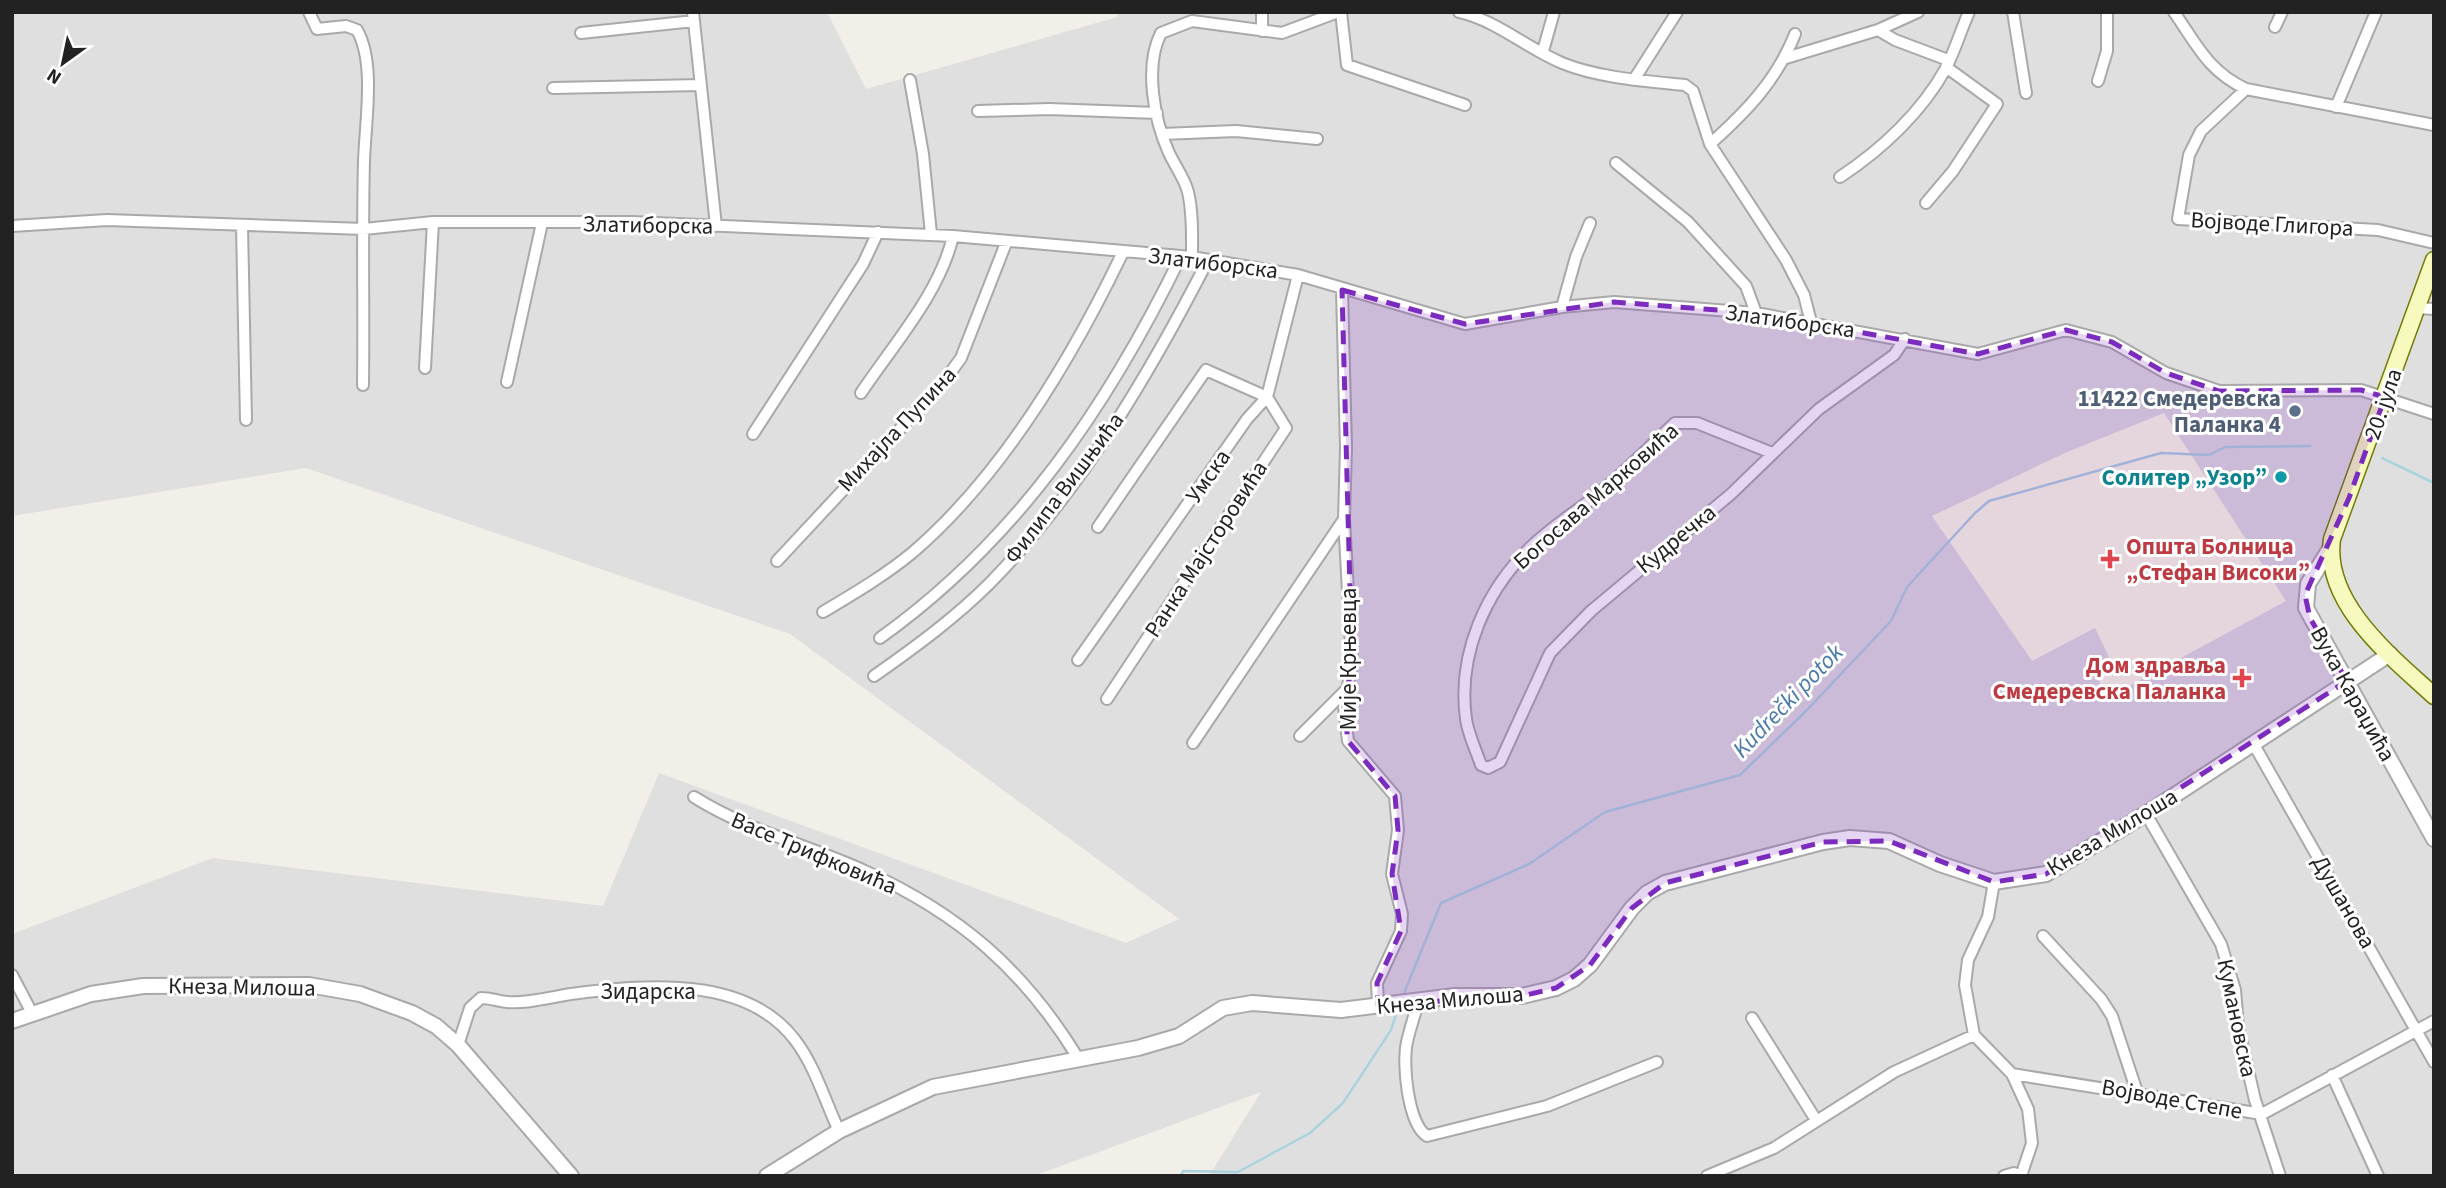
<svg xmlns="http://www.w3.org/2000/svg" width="2446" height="1188" viewBox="0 0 2446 1188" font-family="'Source Sans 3',sans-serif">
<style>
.residential{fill:#e0dfdf}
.education{fill:#ffffe5}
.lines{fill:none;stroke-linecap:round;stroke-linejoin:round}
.stream{stroke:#aad3df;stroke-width:2.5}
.minor-casing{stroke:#a9a9a9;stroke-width:14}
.tertiary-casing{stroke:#a9a9a9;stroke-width:18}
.secondary-casing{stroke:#707d05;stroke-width:19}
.minor{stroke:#fff;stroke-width:10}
.tertiary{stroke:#fff;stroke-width:14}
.secondary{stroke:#f7fabf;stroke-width:16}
.marked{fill:#7b2cbf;fill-opacity:0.2;stroke:#7b2cbf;stroke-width:5;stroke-dasharray:14 9;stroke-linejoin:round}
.service-dot{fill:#5c6f8a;stroke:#fff;stroke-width:2.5}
.culture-dot{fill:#0f9aa8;stroke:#fff;stroke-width:2.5}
.health-dot{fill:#e0444e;stroke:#fff;stroke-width:2.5}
.labels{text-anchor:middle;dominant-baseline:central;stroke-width:6;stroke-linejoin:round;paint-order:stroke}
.street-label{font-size:23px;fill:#222;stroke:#fff}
.service-label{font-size:23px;font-weight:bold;fill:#4e5e75;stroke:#fff;text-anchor:end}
.culture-label{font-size:23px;font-weight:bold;fill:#0d838f;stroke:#fff;text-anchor:end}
.health-label{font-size:23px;font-weight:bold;fill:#be3a42;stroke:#fff;text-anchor:start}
.water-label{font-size:24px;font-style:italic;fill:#4a7aab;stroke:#fff}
</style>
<rect width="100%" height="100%" fill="#f2efe9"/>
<path class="residential" d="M12,12h815l39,77 251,-72 1,-5h1316v1164h-1225l52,-84 -227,84h-1022v-242l201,-76 390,48 56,-133 467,170 53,-24 -389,-285 -484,-166 -294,48z"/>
<path class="education" d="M2164,413l122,188 -177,96 -16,-25 16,-15 -14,-29 -63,33 -100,-145 135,-64z"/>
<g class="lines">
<path class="stream" d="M2382,458l52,25
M1402,998l39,-95 88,-39 76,-52 135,-37 66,-64 85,-90 16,-34 68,-74 14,-12 172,-48 48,2 16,-8 85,-1
M1181,1176l2,-5 55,1 72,-39 33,-30 48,-73 7,-22"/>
<g class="minor-casing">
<path id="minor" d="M309,12l8,17 29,-3 11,4c19,33 8,94 7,131 -2,75 0,149 -1,224
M693,12l23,214
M1341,12l6,53 118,40
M1459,12c39,9 67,36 103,51 37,15 83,18 123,22l8,6 17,53 76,116 18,35 7,27
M2013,12l13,81
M2174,12c23,33 34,59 72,77l188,36
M2275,27l7,-15
M1878,30l17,10 53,20
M1262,31v-19
M581,33l113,-12
M1543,51l11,-39
M1786,58l92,-28 40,-18
M1635,78l42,-66
M910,80l13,74 8,80
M2098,81l9,-30v-39
M553,88l148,-3
M2246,89l-45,42 -12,24 -11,64 200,11 56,13
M2336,107l40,-95
M978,111l71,-2 108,4
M1162,134l74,-3 81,8
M1710,144c36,-32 67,-64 85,-110
M1616,163l72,59 58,64 10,27
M1840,177c41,-27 82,-65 106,-109 9,-18 15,-38 23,-56
M1926,203l27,-32 44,-67 -51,-37
M12,226l95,-6 257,9 69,-7h199l321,14 239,21 106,18 167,49 97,-17 52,-5 142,11 222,41 88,-24 46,12 54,31 53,18 142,-1 73,24
M242,226l4,194
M1192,257c0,-21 1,-44 -4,-65 -3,-13 -13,-26 -19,-39 -15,-33 -25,-87 -8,-120l31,-12 90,12 56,-21
M1342,290l4,158 -2,71 8,145 -8,43 4,34 47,55 3,34 -6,44 10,40 -1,17 -24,52 1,22
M1562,307l14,-50 14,-34
M2417,308l17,1
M425,368l8,-146
M507,382l35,-159
M861,393c32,-48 79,-100 92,-157
M753,434l110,-170 15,-32
M1772,453l-75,-30h-22c-26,24 -51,50 -79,73 -21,16 -44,31 -63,49 -47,44 -76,109 -67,174 2,15 10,31 15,46l7,3 12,-6 50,-109 41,-42 140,-117 88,-85 75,-54 11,-16
M1098,527l108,-157 61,27 19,31 -179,271
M777,561l166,-178 18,-25 45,-115
M823,612c30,-18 61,-36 89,-59 90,-77 160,-195 211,-301
M880,638c137,-98 228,-232 301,-382
M1078,660l169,-241 20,-22 31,-122
M874,676c40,-28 81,-58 116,-93 91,-93 159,-208 218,-323
M1300,736l46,-46
M1193,743l151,-224
M2253,743l181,319
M694,797c54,34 114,48 171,74 95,43 159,99 213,187
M2146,814l75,130 14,46 3,37 17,73 25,76
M1994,882l-6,35 -20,43 -3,25 9,50 38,39 16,35 4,34 -11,33
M2043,936l58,63 11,17 25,76
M12,975l20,38
M1419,1000c-4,14 -9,28 -12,42 -5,22 1,82 20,94l120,-30 110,-44
M1752,1018l64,102
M458,1045l12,-37 11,-10c9,0 17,3 26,4 20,2 44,-5 64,-8 72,-9 174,-20 224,46 20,26 30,61 44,91
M2012,1074l250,40 172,-93
M2332,1075l46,101
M1707,1176l67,-28 120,-76 80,-37
M2004,1176l10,-3 6,3"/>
</g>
<g class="tertiary-casing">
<path id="tertiary" d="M2331,547l-23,37 -2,24 128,231
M12,1021l79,-27 52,-8 166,-1 51,9 52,19 24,13 22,19 113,131
M767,1176l72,-45 94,-44 205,-39 41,-12 44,-28 29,-5 89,7 114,-14h67l34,-8 18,-9 16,-14 42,-57 15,-15 18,-10 158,-41 27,-4 39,3 51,23 54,18 52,-8 100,-60 244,-160"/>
</g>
<g class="secondary-casing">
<path id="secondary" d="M2434,260l-102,279c-9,65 60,118 102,157"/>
</g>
<use href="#minor" class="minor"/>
<use href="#tertiary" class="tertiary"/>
<use href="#secondary" class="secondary"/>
</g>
<path class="marked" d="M1342,290l123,34 149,-22 142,11 222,41 88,-24 46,12 54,31 53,18 142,-1 24,7 -36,101 -44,97 5,23 37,63 -301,193 -52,8 -105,-41 -66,1 -158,41 -33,25 -42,57 -34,23 -34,8 -144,9 -1,-22 24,-52 -9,-57 6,-44 -3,-34 -47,-55 -4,-34 8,-43z"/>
<circle class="service-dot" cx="2295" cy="411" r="7"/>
<circle class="culture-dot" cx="2281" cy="477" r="7"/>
<g class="health-dot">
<path d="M2106.5 548.5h7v7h7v7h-7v7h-7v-7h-7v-7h7z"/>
<path d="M2238.5 667.5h7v7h7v7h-7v7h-7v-7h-7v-7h7z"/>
</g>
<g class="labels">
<g class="street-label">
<text transform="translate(2272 224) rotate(3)">Војводе Глигора</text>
<text transform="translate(648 225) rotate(1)">Златиборска</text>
<text transform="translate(1213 263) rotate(7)">Златиборска</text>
<text transform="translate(1790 321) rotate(8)">Златиборска</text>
<text transform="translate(2383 404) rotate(-71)">20. јула</text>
<text transform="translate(897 429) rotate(-47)">Михајла Пупина</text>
<text transform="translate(1208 476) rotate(-55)">Умска</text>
<text transform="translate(1064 488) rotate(-53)">Филипа Вишњића</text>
<text transform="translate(1596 496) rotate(-41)">Богосава Марковића</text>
<text transform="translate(1676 539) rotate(-39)">Кудречка</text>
<text transform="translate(1206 549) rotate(-57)">Ранка Мајсторовића</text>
<text transform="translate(1348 659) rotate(-90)">Мије Крњевца</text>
<text transform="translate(2353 694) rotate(61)">Вука Караџића</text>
<text transform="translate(2112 832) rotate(-31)">Кнеза Милоша</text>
<text transform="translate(814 853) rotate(23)">Васе Трифковића</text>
<text transform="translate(2344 902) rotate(60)">Душанова</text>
<text transform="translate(242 987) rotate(1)">Кнеза Милоша</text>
<text x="648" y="991">Зидарска</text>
<text transform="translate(1450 1000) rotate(-5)">Кнеза Милоша</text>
<text transform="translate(2237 1018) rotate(78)">Кумановска</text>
<text transform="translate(2172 1099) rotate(10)">Војводе Степе</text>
</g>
<g class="service-label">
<text x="2281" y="398">11422 Смедеревска<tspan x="2281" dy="26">Паланка 4</tspan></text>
</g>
<g class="culture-label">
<text x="2267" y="477">Солитер „Узор”</text>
</g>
<g class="health-label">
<text x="2126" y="546">Општа Болница<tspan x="2126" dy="26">„Стефан Високи”</tspan></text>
<text x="2226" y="665" text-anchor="end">Дом здравља<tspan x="2226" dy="26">Смедеревска Паланка</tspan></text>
</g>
<g class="water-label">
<text transform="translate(1788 701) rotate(-46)">Kudrečki potok</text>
</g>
</g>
<rect width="2446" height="1188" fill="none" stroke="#222222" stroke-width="28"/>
<g transform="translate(63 63) rotate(213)" stroke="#ffffff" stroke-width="5" paint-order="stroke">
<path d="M0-5L12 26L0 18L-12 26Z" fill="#222222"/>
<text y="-10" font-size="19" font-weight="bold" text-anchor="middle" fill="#222222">N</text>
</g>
</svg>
